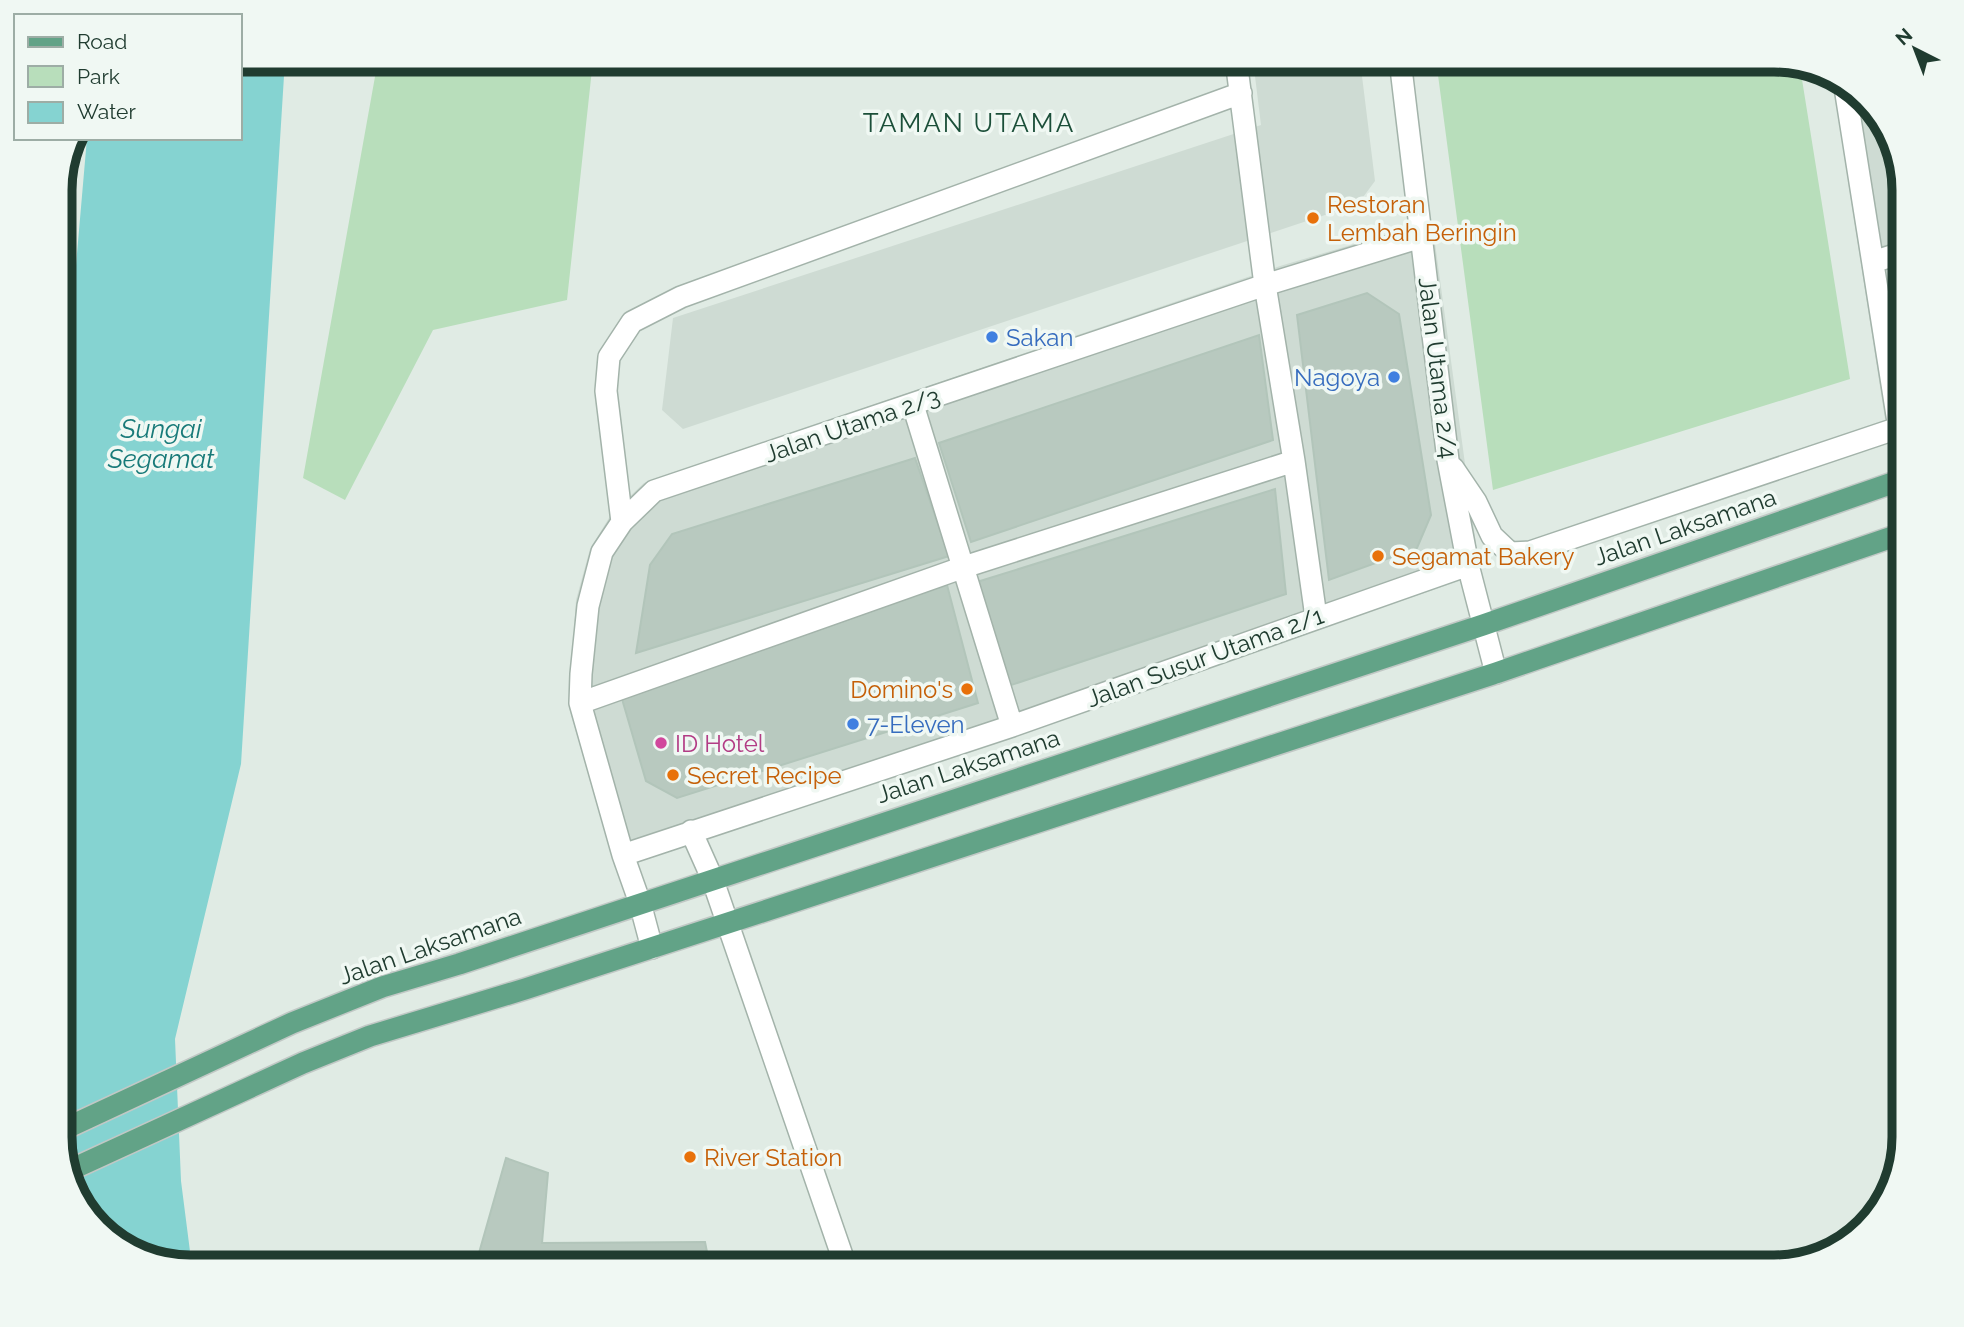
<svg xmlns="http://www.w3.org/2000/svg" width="1964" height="1327" viewBox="0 0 1964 1327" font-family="Raleway,sans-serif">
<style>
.built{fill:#cedbd3}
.green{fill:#b8debb}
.water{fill:#85d3d1}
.building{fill:#b8c9bf;stroke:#b2c5ba;stroke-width:2}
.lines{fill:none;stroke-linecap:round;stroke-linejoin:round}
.minor-casing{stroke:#a3b3aa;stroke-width:24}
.major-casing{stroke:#c1c8c5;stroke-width:24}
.minor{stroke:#fff;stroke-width:21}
.major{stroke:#62a387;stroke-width:21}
.food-dot{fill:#e8710a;stroke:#f0f8f3;stroke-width:2.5}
.shop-dot{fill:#3f7fe0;stroke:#f0f8f3;stroke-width:2.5}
.hotel-dot{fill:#d1479c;stroke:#f0f8f3;stroke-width:2.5}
.labels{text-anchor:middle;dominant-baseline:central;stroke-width:7;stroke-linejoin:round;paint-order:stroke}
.food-label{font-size:24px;fill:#c56008;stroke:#f0f8f3;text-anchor:start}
.shop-label{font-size:24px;fill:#366cbe;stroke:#f0f8f3;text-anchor:start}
.street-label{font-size:24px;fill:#203c30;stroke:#f0f8f3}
.hotel-label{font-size:24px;fill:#b23c85;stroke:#f0f8f3;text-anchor:start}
.neighbourhood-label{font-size:26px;letter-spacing:2px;fill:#1b4f39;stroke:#f0f8f3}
.water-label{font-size:26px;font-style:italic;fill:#187a79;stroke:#f0f8f3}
.rim{fill:none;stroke:#203c30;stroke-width:9}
</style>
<rect width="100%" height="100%" fill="#e0ebe4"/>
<path class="built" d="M1253,60h107l15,121 -17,23 -675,225 -21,-19 11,-92 588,-193z
M1832,77l15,5 40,43 17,65v222l-19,7z
M1432,221l48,353 -865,294 -46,-161 7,-107 14,-51 22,-36 32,-30 636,-217z"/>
<path class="green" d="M378,60h215l-26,240 -134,30 -88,170 -42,-22z
M1436,60h338l26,7 50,312 -357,111z"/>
<path class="water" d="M240,60h45l-44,704 -66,275 6,142 11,86h-2l-73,-22 -40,-43 -17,-57v-695l27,-312h153z"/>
<path class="building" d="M1367,293l32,21 32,201 -14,33 -88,32 -32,-265z
M1259,335l14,105 -302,102 -32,-99z
M915,458l34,98 -313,97 14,-88 22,-31z
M1275,489l11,105 -278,92 -31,-104z
M947,585l31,118 -301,95 -31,-17 -24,-82z
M506,1158l42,15 -6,70 163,-1 5,25h-235z"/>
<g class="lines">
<g class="minor-casing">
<path id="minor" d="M1236,60l29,225 29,176 22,156
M1400,60l48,400 20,105 28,108
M1844,81l55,347 5,14
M1873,262l31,-10
M913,405l99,321
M1453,468l23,34 16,34 18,17 20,-1 374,-126
M622,522l-16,-131 3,-34 23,-35 49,-25 560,-204
M580,703l384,-136 330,-106
M691,831l21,47 134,389
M623,855l389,-129 456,-161
M652,948l-12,-45 -17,-48 -43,-152 1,-29 7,-68 14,-54 20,-30 32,-31 611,-206 156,-48"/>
</g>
<g class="major-casing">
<path id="major" d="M60,1131l232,-108 90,-36 77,-23 1024,-339 421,-146
M68,1171l235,-108 67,-27 155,-47 971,-316 408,-140"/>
</g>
<use href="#minor" class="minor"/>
<use href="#major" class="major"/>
</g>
<g class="food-dot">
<circle cx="1313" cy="218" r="7"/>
<circle cx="1378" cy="556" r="7"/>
<circle cx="967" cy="689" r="7"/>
<circle cx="673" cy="775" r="7"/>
<circle cx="690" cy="1157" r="7"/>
</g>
<g class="shop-dot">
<circle cx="992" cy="337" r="7"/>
<circle cx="1394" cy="377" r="7"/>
<circle cx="853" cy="724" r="7"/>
</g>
<circle class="hotel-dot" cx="661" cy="743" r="7"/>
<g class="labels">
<g class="food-label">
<text x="1327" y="204">Restoran<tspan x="1327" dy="28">Lembah Beringin</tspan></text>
<text x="1392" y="556">Segamat Bakery</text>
<text x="953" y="689" text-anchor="end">Domino's</text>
<text x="687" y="775">Secret Recipe</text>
<text x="704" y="1157">River Station</text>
</g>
<g class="shop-label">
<text x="1006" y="337">Sakan</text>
<text x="1380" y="377" text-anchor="end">Nagoya</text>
<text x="867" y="724">7-Eleven</text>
</g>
<g class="street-label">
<text transform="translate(1438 368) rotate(83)">Jalan Utama 2/4</text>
<text transform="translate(852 425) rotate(-19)">Jalan Utama 2/3</text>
<text transform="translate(1685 527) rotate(-19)">Jalan Laksamana</text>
<text transform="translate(1205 657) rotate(-20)">Jalan Susur Utama 2/1</text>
<text transform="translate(968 766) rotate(-18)">Jalan Laksamana</text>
<text transform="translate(430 946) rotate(-19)">Jalan Laksamana</text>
</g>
<g class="hotel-label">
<text x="675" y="743">ID Hotel</text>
</g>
<g class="neighbourhood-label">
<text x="969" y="123">TAMAN UTAMA</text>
</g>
<g class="water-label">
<text x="161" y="429">Sungai<tspan x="161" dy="30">Segamat</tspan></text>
</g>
</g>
<path d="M0 0H1964V1327H0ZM190 72H1774A118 118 0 0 1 1892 190V1137A118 118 0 0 1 1774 1255H190A118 118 0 0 1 72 1137V190A118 118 0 0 1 190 72Z" fill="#f0f8f3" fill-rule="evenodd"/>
<path class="rim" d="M190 72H1774A118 118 0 0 1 1892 190V1137A118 118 0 0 1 1774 1255H190A118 118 0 0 1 72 1137V190A118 118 0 0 1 190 72Z"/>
<rect x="14" y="14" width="228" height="126" fill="#f0f8f3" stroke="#9dada5" stroke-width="2"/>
<rect x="28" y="37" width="35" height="10" fill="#62a387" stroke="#9dada5" stroke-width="2"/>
<text x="77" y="49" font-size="21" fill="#203c30">Road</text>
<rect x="28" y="66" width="35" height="21" fill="#b8debb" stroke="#9dada5" stroke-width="2"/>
<text x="77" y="84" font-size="21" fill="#203c30">Park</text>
<rect x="28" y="102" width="35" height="21" fill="#85d3d1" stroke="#9dada5" stroke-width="2"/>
<text x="77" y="119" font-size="21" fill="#203c30">Water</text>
<g transform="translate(1915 49) rotate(318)" stroke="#f0f8f3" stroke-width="5" paint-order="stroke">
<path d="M0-5L12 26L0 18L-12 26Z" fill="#203c30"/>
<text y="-10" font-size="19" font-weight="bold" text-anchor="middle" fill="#203c30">N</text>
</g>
</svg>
